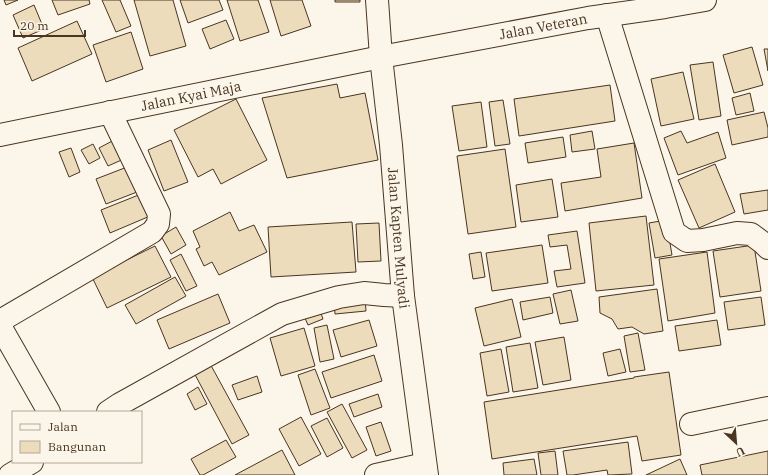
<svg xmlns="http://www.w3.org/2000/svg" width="768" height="475" viewBox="0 0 768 475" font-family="'IBM Plex Serif',serif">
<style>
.building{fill:#ecdcbc;stroke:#4a3520}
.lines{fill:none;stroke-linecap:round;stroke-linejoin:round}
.minor-casing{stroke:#4a3520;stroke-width:24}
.major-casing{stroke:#4a3520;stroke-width:24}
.minor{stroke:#fbf6e9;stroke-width:22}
.major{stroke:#fbf6e9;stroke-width:22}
.labels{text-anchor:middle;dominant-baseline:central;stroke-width:3;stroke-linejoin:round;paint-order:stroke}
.street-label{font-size:14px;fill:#4a3520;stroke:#fbf6e9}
</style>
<rect width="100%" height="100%" fill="#fbf6e9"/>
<path class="building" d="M4,0h14l-12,5z
M52,0h37l1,4 -32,11z
M102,0h18l11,26 -15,6z
M134,0h39l13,46 -36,10z
M180,0h39l4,10 -35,13z
M227,0h31l11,32 -29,9z
M270,0h32l9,26 -30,10z
M335,0h25v2h-25z
M34,5l10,24 -21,9 -10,-23z
M226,20l8,19 -24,10 -8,-20z
M77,21l15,33 -60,27 -14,-33z
M131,32l12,37 -37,13 -13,-37z
M752,47l11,38 -29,8 -11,-38z
M764,49h4v22z
M713,62l8,54 -22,4 -9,-55z
M683,72l11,47 -33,7 -10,-47z
M337,84l3,14 25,-5 13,67 -91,18 -25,-80z
M610,85l5,36 -96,15 -5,-37z
M750,93l4,18 -18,4 -4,-17z
M236,99l31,61 -46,24 -8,-15 -15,8 -24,-47z
M503,100l7,44 -15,2 -6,-44z
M481,102l6,45 -28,4 -7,-45z
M764,112l4,16v9l-36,8 -5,-25z
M592,131l3,18 -23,3 -2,-17z
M681,131l6,12 31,-11 8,26 -48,17 -14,-37z
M563,137l3,20 -38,6 -3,-20z
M116,139l10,19 -18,8 -9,-18z
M171,140l17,42 -24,9 -16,-41z
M634,143l8,55 -77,13 -4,-28 40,-6 -4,-28z
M93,144l7,14 -11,6 -8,-14z
M71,148l9,24 -11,5 -10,-25z
M505,149l11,78 -48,7 -11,-78z
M715,164l20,48 -36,16 -21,-48z
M127,167l10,25 -31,12 -10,-25z
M552,179l6,38 -37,5 -5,-37z
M768,190v20l-24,4 -4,-20z
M141,194l9,22 -40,17 -9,-23z
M230,212l9,19 15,-6 13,27 -48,23 -7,-13 -8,4 -8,-17 4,-2 -7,-16z
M646,216l8,69 -58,6 -7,-68z
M666,220l6,35 -17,3 -6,-35z
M352,222l4,50 -85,5 -3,-50z
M379,223l2,38 -23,1 -2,-38z
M176,227l10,18 -15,9 -10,-18z
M577,231l8,52 -28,4 -3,-16 17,-2 -4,-24 -17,2 -2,-12z
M542,245l6,38 -56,8 -6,-38z
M754,245l7,46 -41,6 -7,-46z
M155,246l16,31 -64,31 -15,-31z
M481,252l4,25 -12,2 -4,-25z
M707,252l8,61 -47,8 -9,-62z
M181,254l16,32 -11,5 -16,-31z
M175,277l11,19 -50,28 -11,-19z
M657,289l6,42 -19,3 -12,-7 -14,2 -6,-10 -12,-6 -1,-16z
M571,290l7,31 -18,3 -7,-30z
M218,294l12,29 -61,26 -12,-29z
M550,297l3,16 -30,7 -3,-18z
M761,297l4,28 -37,5 -4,-28z
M365,298l1,13 -31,3 -1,-13z
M512,299l9,38 -37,9 -9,-38z
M319,308l4,11 -15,6 -4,-9z
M369,320l8,26 -36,11 -8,-27z
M717,320l4,25 -42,6 -4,-25z
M327,325l7,34 -14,3 -6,-34z
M304,328l11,38 -34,10 -11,-38z
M638,333l7,37 -15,2 -6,-36z
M564,337l7,43 -28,5 -8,-43z
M530,343l8,45 -25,4 -7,-45z
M501,349l8,43 -22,4 -7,-43z
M620,349l6,23 -18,4 -5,-23z
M374,355l8,26 -51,17 -9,-26z
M208,360l41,75 -17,9 -40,-75z
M315,369l15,39 -19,7 -13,-40z
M669,372l12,83 -39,6 -5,-25 -145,23 -8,-57 150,-24v-1z
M257,376l5,16 -24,8 -6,-15z
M198,387l9,17 -12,6 -8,-16z
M378,394l4,13 -28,10 -5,-13z
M342,404l25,46 -15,8 -25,-46z
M301,417l20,37 -22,12 -20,-37z
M327,418l16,30 -16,9 -16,-31z
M381,422l10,29 -15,5 -10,-29z
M226,440l10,17 -33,18h-3l-9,-16z
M628,442l4,32 -24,1 -1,-5 -34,5h-6l-4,-24z
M282,450l13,25h-60z
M555,451l3,24h-17l-3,-22z
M768,451v24h-66l-2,-10z
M534,459l3,16h-33l-1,-12z
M680,459l7,16h-41z"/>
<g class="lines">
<g class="minor-casing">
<path id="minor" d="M607,15l67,217 13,9 16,-1 34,-7 14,1 12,9 5,5
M0,321l152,-89 6,-8 1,-10 -49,-102
M0,326l49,86
M108,412l12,-8 162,-90 57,-17 25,-4 20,2 19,1
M691,424l77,-16
M10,475l22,-13
M376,475l49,-11"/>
</g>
<g class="major-casing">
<g id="major">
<path id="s1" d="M377,0l4,57 10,88 12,151 24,179"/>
<path id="s2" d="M0,135l381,-78 207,-39 77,-11 40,-7"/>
</g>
</g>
<use href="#minor" class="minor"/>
<use href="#major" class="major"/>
</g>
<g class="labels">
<g class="street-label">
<text stroke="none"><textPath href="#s2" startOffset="554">Jalan Veteran</textPath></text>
<text stroke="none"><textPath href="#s2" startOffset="195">Jalan Kyai Maja</textPath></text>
<text stroke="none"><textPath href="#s1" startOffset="239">Jalan Kapten Mulyadi</textPath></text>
</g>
</g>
<rect x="12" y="411" width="130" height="52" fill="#fbf6e9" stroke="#b4a999"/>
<rect x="20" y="424" width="20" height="6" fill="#fbf6e9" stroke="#b4a999"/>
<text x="48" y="431" font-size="12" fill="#4a3520">Jalan</text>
<rect x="20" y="441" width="20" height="12" fill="#ecdcbc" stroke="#b4a999"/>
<text x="48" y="451" font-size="12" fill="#4a3520">Bangunan</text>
<g transform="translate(736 443) rotate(154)" stroke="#fbf6e9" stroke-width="3" paint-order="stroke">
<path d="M0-3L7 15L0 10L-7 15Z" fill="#4a3520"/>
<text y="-6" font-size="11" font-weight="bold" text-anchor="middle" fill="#4a3520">U</text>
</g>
<path d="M14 30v6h71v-6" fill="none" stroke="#4a3520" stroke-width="2"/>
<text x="20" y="30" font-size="12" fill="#4a3520" stroke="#fbf6e9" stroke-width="3" paint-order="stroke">20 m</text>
</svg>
